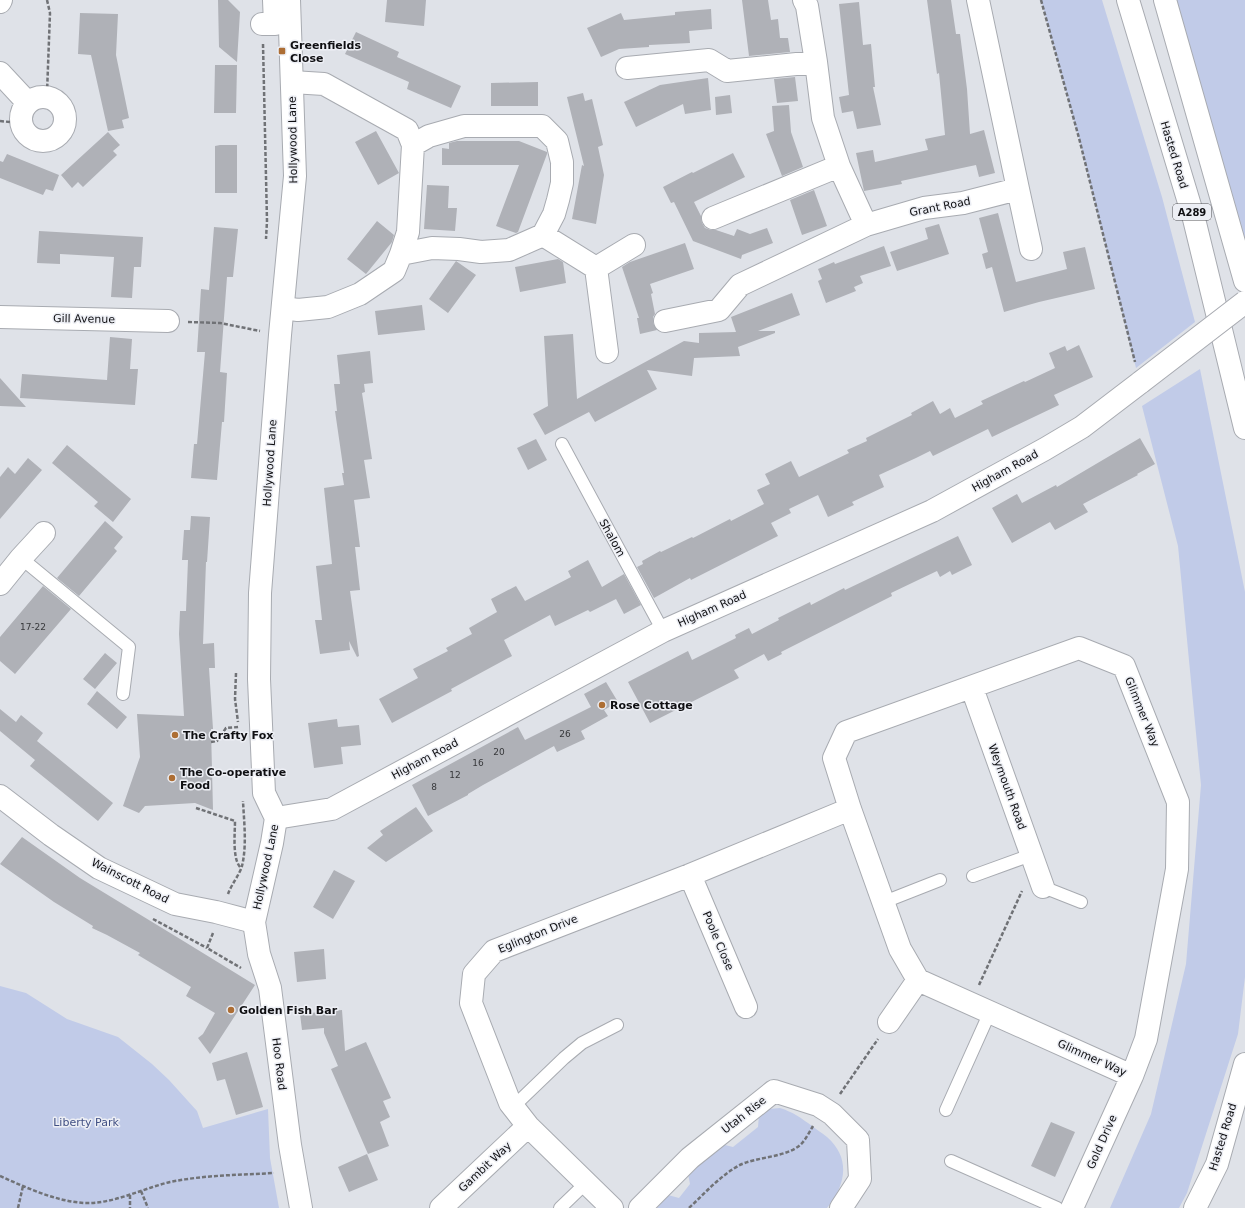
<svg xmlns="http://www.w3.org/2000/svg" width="1245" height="1208" viewBox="0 0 1245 1208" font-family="'DejaVu Sans',sans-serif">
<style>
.green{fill:#c1cbe8}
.building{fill:#afb1b7}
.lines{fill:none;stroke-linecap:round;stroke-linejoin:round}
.service-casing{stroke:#a8abb1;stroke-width:14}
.minor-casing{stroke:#a8abb1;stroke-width:24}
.tertiary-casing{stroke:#a8abb1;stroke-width:24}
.secondary-casing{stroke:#a8abb1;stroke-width:24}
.primary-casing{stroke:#a8abb1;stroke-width:24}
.path{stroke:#707276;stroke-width:2.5;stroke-dasharray:4 2;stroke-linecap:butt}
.service{stroke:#fff;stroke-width:12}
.minor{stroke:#fff;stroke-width:22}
.tertiary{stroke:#fff;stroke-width:22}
.secondary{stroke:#fff;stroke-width:22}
.primary{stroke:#fff;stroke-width:22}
.minor-bridge-casing{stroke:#a8abb1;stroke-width:24;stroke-linecap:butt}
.minor-bridge{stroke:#fff;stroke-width:22}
.poi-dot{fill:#ad6e34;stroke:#edeff5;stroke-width:1.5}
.labels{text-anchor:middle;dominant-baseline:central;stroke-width:3;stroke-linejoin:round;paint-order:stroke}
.number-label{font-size:9px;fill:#37383b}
.shield{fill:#edeff5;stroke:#525256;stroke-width:1}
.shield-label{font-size:10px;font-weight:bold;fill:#0f0f12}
.poi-label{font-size:11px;font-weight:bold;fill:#0f0f12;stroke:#edeff5;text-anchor:start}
.street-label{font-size:11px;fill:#0f0f12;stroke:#edeff5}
.park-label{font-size:11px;fill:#415084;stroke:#edeff5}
</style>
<rect width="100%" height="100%" fill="#dfe2e8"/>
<path class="green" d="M1041,0h61l60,197 33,125 -59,46 -56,-226z
M1175,0h70v255z
M1200,369l45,223v385l-7,57 -51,159 -8,15h-69l41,-94 35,-150 15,-179 -23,-239 -36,-140z
M0,986l26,7 41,26 51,18 34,27 17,16 28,31 6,17 65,-19 2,49 9,50h-279z
M780,1108c13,4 21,10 32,18 4,3 10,7 15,11 24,21 19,48 0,71h-170l11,-13 11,3 11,-14 -2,-10 33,-30 12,3 25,-20 1,-12 10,-6z"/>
<path class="building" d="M218,0h10l12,12 -3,50 -18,-15z
M387,0h39l-2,26 -39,-4z
M742,0h26l3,20 7,-1 2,19h8l2,14 -41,4z
M927,0h24l5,34h4l7,55 3,45 14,-4 11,43 -16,4 -3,-12 -75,16 1,3 -38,7 -8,-38 17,-3 2,12 53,-12 -3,-11 20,-4 -6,-62 -2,1z
M859,2l4,43 8,-1 4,43h-2l8,38 -24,4 -4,-18 -11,2 -3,-16 10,-2 -10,-91z
M711,9l1,20 -23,2 1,12 -41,2v2l-30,2 -18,8 -14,-29 34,-15 3,7 51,-5v-3z
M80,13l38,1 -2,41 13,63 -7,2 2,8 -16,3 -17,-76 -13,-1z
M356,32l43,20 -2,5 64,29 -10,22 -44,-19 2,-7 -64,-28z
M215,65h22l-1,48h-22z
M795,77l3,24 -21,2 -3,-24z
M708,78l3,32 -26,4 -2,-10 -47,23 -12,-25 36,-17z
M538,82v24h-47v-23z
M583,93l2,8 7,-2 11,46 -5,2 6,28 -8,49 -24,-5 10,-54 2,1 -17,-69z
M730,95l2,18 -16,2 -1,-18z
M789,105l2,27 12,35 -21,9 -16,-42 8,-3 -2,-25z
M376,131l23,42 -21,12 -23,-43z
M108,132l12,13 -7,6 4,4 -34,32 -5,-5 -6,6 -11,-13z
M457,141h62l28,11v2l-29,78 -2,1 -20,-7 23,-61h-77v-17l7,1v-6z
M220,145h17v48h-22v-47z
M733,153l12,24 -51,25 7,14 1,7 3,5 6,2h5l18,6 3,-7 13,5 17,-6 6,15 -31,12 -1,4 -48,-18 -19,-39 -3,1 -8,-16 29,-15 1,1z
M7,154l52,21 -6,16 -7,-2 -3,6 -43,-17v-17l3,1z
M427,185l22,1 -1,22h9l-2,23 -31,-2z
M814,190l13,36 -25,9 -12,-35z
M998,213l18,69 51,-13 -4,-17 22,-5 10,42 -56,13 -35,10 -12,-45 -6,2 -4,-15 6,-2 -9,-34z
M377,221l17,14 -2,7 -26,32 -19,-15z
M939,224l10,30 -52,17 -7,-19 38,-13 -3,-11z
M214,227l24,2 -5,48h-6l-7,95 7,1 -3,49h-2l-5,58 -26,-2 3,-34h3l8,-92h-8l4,-63 8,1z
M39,231l104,6 -2,30h-7l-2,31 -21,-1 3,-40 -54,-3v10l-23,-1z
M685,243l9,26 -44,15 3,9 -2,1 4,20 -2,3v6l4,7 -17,4 -3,-16h2l-17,-51 8,-5z
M884,246l7,20 -31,10 3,7 -9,4 2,4 -30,12 -8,-22 4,-2 -4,-10 16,-7 1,2z
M558,259l5,3 3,21 -46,9 -5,-25z
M456,261l20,14 -28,38 -19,-14z
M792,293l8,22 -42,16h17v2l-37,14 2,9 -46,2 -2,18 -45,-6 10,19 -62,33 -6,-10 -44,23 -12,-21 15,-8 -4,-70 29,-2 4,65 107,-58 15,2v-10l37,-1 -5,-15z
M422,305l3,25 -47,5 -3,-24z
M110,337l22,2 -2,30h8l-3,36 -115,-7 2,-24 85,6z
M1079,345l14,32 -39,18 5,10 -67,32 -4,-8 -55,27 -3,-5 -14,7 -37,17 5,12 -32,15 2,3 -26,12 -10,-22 -29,14 2,4 -20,10 7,13 -87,44 -1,-2 -36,20 -17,-31 6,-3 -1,-3 18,-10 1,1 31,-15 1,1 37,-19 1,2 33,-17 -7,-14 13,-6 -5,-10 26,-13 8,16 50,-24 -2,-3 20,-9 -1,-3 46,-23 -1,-2 22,-12 7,13 10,-6 5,10 28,-14 -2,-3 43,-20 1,1 30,-14 -6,-15 16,-7 2,5z
M370,351l3,32 -9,1 1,8 -3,1 10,66 -8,1 6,38 -16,2 6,47h-5l5,43 -10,1 9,65 -2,1 -8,-16 1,9 -30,4 -5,-34h7l-6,-54 16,-2 -8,-76 20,-3 -2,-12h2l-9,-62h2l-3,-27h6l-3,-29z
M0,378l26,29 -26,-1z
M1140,438l15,26 -18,10 1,1 -55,29 5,8 -33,18 -5,-8 -38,21 -20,-35 25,-14 5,9 34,-18 1,2z
M536,439l11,21 -19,10 -11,-22z
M67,445l64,54 -18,23 -19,-16 4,-4 -46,-39z
M28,458l14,12 -42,49v-42l8,-10 7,7z
M191,516l19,1 -3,45h-1l-3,82 11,-1 1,25h-6l4,61h-2l2,81 -18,-7 -50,3 -6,7 -16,-7 17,-49 -3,-43 47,2 -5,-82 1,-23h6l2,-51h-6l2,-30h6z
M105,521l18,16 -9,11 3,3 -38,45 -22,-18z
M958,536l14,29 -20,10 -2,-4 -10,6 -3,-6 -46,22 1,3 -111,56 1,2 -14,7 -4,-7 -30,16 5,8 -89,45 -22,-41 60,-31 4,9 44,-22 -1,-3 14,-7 3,6 27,-14 -1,-2 32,-16 1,3 33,-17 1,2z
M588,560l14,27 22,-13 17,31 -17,9 -8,-15 -26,13 -2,-2 -33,16 -5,-11 -46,25 8,16 -61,33 1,2 -60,32 -13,-24 39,-21 -5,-9 35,-18 -2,-3 26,-14 -3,-6 28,-16 -6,-13 25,-13 9,15 46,-24 -3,-6z
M43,586l28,23 -56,65 -15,-13v-24z
M105,653l12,10 -22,26 -12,-10z
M606,682l12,20 -14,8 4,6 -27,15 4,8 -28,13 -3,-6 -71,39 -15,9v1l-40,21 -16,-31 106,-58 7,13 66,-33 -7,-13z
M97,691l30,26 -10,12 -30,-25z
M0,709l16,13 5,-7 22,18 -6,8 76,62 -15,18 -68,-55 5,-6 -35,-29z
M337,719l1,8 21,-2 2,20 -20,2 2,17 -29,4 -6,-45z
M416,807l17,24 -47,31 -19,-14 16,-13 -3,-4z
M22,837l58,41 105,64 70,43 -45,69 -12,-16 5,-4 12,-21 -29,-17 5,-9 -53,-32 2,-2 -33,-18 -15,-7 1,-2 -39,-24 -54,-38z
M334,870l21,11 -22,38 -20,-12z
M324,949l2,30 -29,3 -3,-30z
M342,1010l3,41 21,-9 25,56 -8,3 7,16 -10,5 9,24 -21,8 -37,-85 7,-3 -14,-33v-5l-22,2 -2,-16z
M247,1052l16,55 -27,8 -11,-36 -8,2 -5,-18z
M1051,1122l24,10 -20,45 -24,-11z
M367,1154l11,26 -29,12 -11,-25z"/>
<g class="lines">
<g class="service-casing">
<path id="service" d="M562,444l101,187
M21,558l108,89 -6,47
M973,876l58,-21
M1043,887l38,15
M884,902l56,-22
M513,1107l51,-49 18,-15 35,-18
M946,1110l44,-98
M951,1161l106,47
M560,1208l26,-25"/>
</g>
<g class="minor-casing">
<path id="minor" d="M804,0l3,6 9,56 7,56 16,48 27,59 58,-17 39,-5 55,-14 13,60
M978,0l40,189
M0,2l1,-2
M262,24h13l-1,-24
M627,68l82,-8 18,11 89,-9
M0,73l28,30
M21 119a22 22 0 1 1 44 0a22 22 0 1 1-44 0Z
M713,218l126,-52
M543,235l53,33 11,84
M401,254l7,-22 5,-87
M596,268l38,-23
M283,308l15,2 30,-3 32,-13 34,-23 7,-17 31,-6 27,1 22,3 28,-2 34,-15 11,-21 4,-14 4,-17v-21l-5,-21 -15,-15h-78l-35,10 -16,9 -6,-15 -83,-46 -32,-2
M0,317l168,4
M665,321l54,-11 21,-25 126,-60
M0,584l21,-26 23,-25
M972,688l71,199
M276,818l56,-9 331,-178 269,-120 113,-62 37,-22 59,-45
M690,875l56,132
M918,980l-18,-31 -50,-140 -16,-51 12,-26 233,-84 45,18 54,136 -1,67 -31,170 -14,37 -60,132
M889,1022l29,-42 214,96
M441,1208l87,-82
M612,1208l-84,-82 -18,-23 -39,-100 3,-29 20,-23 196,-76 160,-66
M640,1208l50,-50 84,-67 44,14 14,9 26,26 2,39 -19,29"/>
</g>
<g class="tertiary-casing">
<path id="tertiary" d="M0,796l51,39 48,33 76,36 41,8 38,10"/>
</g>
<g class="secondary-casing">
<path id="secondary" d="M289,0l6,176 -15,159 -20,258 -1,86 5,114 12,25 -4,25 -18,79 5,32 11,34 20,157 11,63"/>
</g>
<g class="primary-casing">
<path id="primary" d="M1128,0l66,219 51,209
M1165,0l80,281
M1195,1208l22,-44 28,-100"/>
</g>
<path class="path" d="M47,0l3,13 -3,80
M1041,0l38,138 56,224
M263,44l4,177 -1,18
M0,121l19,2
M188,322l32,1 40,8
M236,673l-1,26 3,23
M211,742l6,-1 9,-13 13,-1
M196,808l39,13c0,12 -3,39 6,47
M228,894c3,-9 12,-20 14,-28 5,-21 2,-44 1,-65
M153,919l54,29
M213,933l-6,15 34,20
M979,985l43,-94
M840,1094l38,-55
M0,1176c27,12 55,25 84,27 30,1 57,-14 86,-21 34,-7 69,-7 104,-9
M141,1191l7,17
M130,1195v13
M18,1208l5,-22
M689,1208c16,-15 30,-31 49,-42 18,-10 52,-8 65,-24 4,-5 7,-11 10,-16"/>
<use href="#service" class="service"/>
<use href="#minor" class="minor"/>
<use href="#tertiary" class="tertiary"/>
<use href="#secondary" class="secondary"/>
<use href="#primary" class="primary"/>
<g class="minor-bridge-casing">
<path id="minor-bridge" d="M1141,382l104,-80"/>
</g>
<use href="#minor-bridge" class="minor-bridge"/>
</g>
<g class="poi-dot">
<rect x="278" y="47" width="8" height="8" rx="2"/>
<circle cx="602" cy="705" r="4"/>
<circle cx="175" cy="735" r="4"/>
<circle cx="172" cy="778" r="4"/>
<circle cx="231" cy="1010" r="4"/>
</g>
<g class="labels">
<g class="number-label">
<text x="33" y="627">17-22</text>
<text x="565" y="734">26</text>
<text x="499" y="752">20</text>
<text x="478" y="763">16</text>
<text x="455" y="775">12</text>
<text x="434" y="787">8</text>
</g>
<rect class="shield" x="1173" y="204" width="38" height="16" rx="3"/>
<g class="shield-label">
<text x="1192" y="212">A289</text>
</g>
<g class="poi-label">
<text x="290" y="45">Greenfields<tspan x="290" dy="13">Close</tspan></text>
<text x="610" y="705">Rose Cottage</text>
<text x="183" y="735">The Crafty Fox</text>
<text x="180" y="772">The Co-operative<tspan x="180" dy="13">Food</tspan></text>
<text x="239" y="1010">Golden Fish Bar</text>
</g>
<g class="street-label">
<text transform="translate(293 140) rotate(-91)">Hollywood Lane</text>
<text transform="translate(1174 155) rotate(73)">Hasted Road</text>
<text transform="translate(940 207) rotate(-11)">Grant Road</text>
<text transform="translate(84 319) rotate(1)">Gill Avenue</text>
<text transform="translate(270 463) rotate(-86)">Hollywood Lane</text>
<text transform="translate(1005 471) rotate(-29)">Higham Road</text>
<text transform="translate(612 538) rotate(61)">Shalom</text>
<text transform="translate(712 609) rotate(-24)">Higham Road</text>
<text transform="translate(1142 712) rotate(68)">Glimmer Way</text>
<text transform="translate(425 759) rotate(-28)">Higham Road</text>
<text transform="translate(1007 787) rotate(70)">Weymouth Road</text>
<text transform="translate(266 867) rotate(-78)">Hollywood Lane</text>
<text transform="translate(130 881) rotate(27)">Wainscott Road</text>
<text transform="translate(538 934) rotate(-22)">Eglington Drive</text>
<text transform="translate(718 941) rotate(67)">Poole Close</text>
<text transform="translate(1092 1058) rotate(24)">Glimmer Way</text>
<text transform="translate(279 1064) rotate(83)">Hoo Road</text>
<text transform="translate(744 1115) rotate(-38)">Utah Rise</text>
<text transform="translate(1223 1137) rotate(-73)">Hasted Road</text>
<text transform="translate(1102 1142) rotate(-66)">Gold Drive</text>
<text transform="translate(485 1167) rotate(-43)">Gambit Way</text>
</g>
<g class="park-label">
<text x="86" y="1122">Liberty Park</text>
</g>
</g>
</svg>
